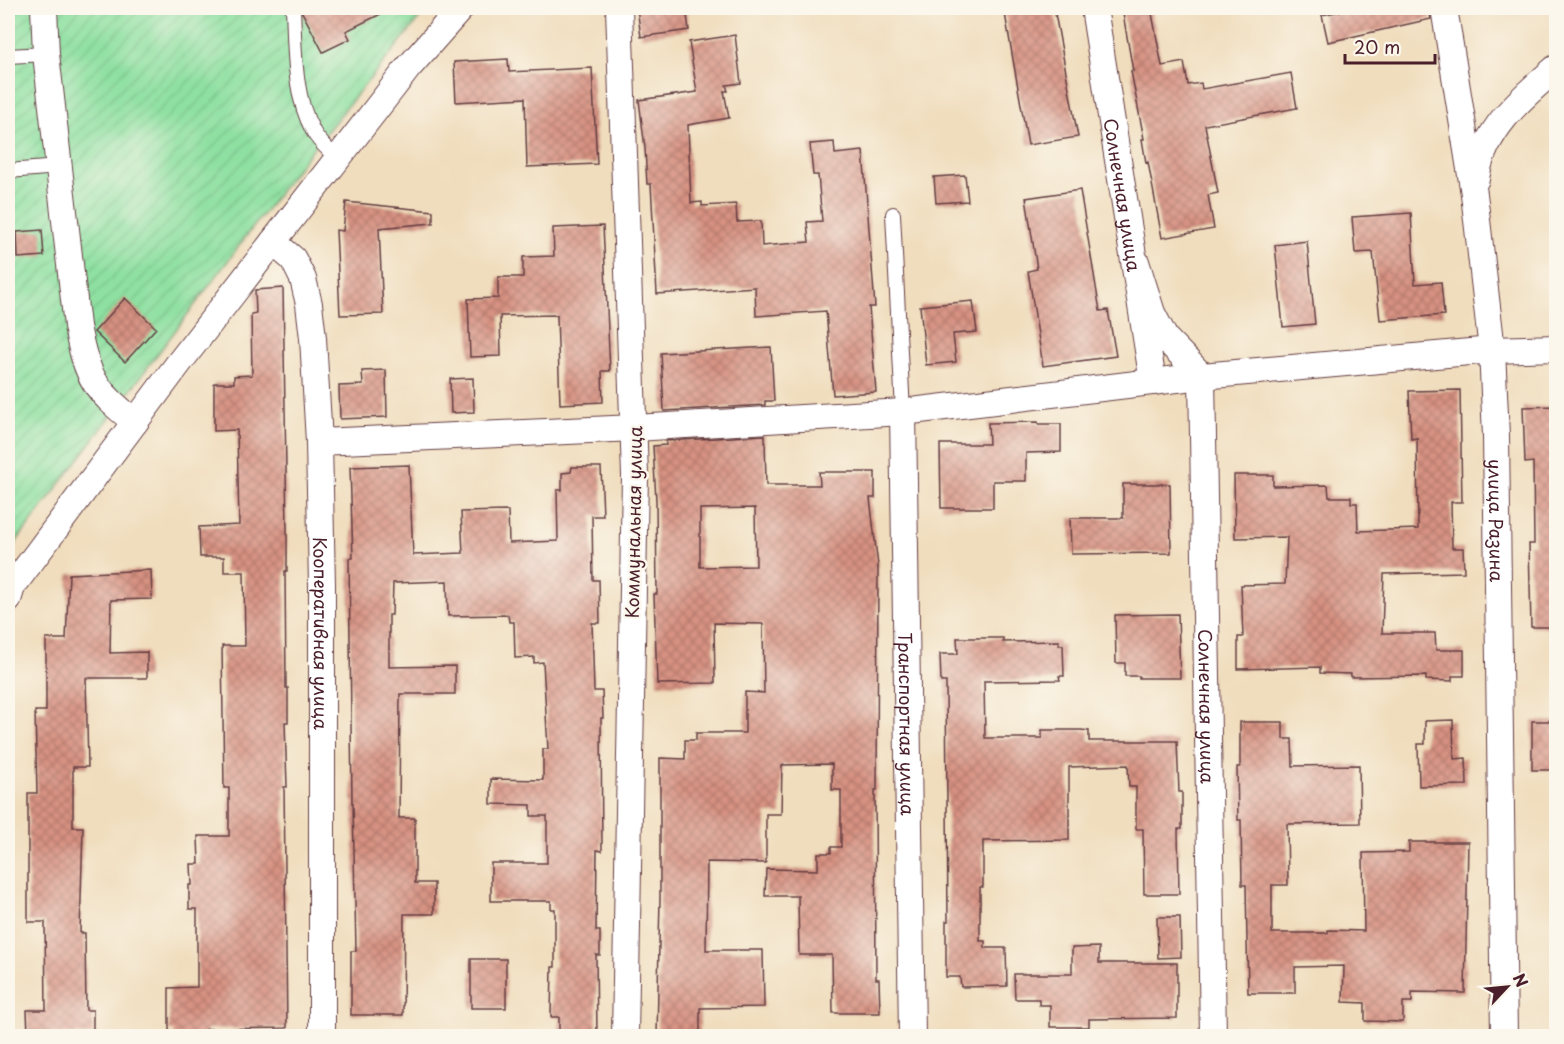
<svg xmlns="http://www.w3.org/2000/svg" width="1564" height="1044" viewBox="0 0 1564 1044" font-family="'Playpen Sans',sans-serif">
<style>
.garden{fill:url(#garden-furrows);stroke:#6c8066;stroke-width:1.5}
.building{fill:url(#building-cross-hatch);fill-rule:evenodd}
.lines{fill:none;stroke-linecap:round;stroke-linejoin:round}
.lane-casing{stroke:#633c41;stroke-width:16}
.street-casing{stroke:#633c41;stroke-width:28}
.lane{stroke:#fff;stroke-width:14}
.street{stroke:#fff;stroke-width:26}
.labels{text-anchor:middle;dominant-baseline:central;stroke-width:5;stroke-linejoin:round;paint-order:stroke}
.street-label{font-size:18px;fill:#4a1f2b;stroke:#fbf7ec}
</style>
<defs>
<pattern id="garden-furrows" width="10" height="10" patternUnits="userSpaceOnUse" patternTransform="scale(1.5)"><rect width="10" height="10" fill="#8ee0a1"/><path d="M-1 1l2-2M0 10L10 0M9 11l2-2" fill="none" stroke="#7cc08b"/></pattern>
<pattern id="building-cross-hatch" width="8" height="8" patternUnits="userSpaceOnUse" patternTransform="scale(1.5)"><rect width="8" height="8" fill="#d79282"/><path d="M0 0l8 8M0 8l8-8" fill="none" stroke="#b0776b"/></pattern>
</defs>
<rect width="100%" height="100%" fill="#fbf7ec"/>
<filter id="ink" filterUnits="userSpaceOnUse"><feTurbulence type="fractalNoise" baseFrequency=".0167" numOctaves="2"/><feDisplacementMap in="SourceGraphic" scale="12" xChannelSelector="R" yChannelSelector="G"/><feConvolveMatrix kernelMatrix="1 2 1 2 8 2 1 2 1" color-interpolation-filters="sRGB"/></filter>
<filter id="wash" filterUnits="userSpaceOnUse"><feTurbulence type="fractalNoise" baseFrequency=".008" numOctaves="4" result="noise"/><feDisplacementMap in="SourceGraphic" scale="24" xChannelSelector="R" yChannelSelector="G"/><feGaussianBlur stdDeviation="1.35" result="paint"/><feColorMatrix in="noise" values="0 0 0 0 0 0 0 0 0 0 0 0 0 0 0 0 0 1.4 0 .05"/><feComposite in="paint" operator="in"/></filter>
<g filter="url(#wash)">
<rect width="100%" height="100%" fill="#f0ddbd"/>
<path class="garden" d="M8,8h420l-122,149 -298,396z"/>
<g id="blocks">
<path class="building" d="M302,8h91l-47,23 4,8 -27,13 -21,-40z
M637,8h49l3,22 -48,7z
M1004,8h50l24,129 -50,8z
M1122,8h29l11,58 22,-4 4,23 13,-2 1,6 89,-16 6,35 -92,17 13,68 -10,2 6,34 -52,9 -14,-76 -2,1 -4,-24h2l-13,-68h2z
M1354,8h75l2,11 -103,23 -6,-27z
M735,35l6,48 -15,2 2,6h-4l5,27 -41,7 3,78 11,-1v4l34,-2 1,18 24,-1 1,25 47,-4 -2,-20 15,-1 -4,-46h-5l-3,-31 24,-2 1,12 28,-3 12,156h-6l7,85 -43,3 -7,-84 -70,5 -1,-29 -98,7 -6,-110h-4l-2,-36 -6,-48 58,-8 -8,-50z
M508,59l1,13 83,-4 5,96 -70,3 -2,-69 -69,4 -2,-40z
M965,175l3,26 -32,2 -2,-26z
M1080,190l20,121 8,-1 8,46 -73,10 -15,-95 9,-2 -11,-71z
M346,202l87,9v12l-54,5 4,86 -43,1 -4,-85 7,1z
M1411,213l4,71 26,-2 3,33 -64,5 -7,-68 -18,1 -3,-36z
M603,226l7,145h-8l1,31 -43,2 -3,-89 -57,1 1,40 -31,1 -2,-58 30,-1v-21h25v-20l31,-1 -1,-28z
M42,230l2,26 -26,2 -1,-26z
M1307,241l8,83 -32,3 -8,-82z
M283,288l4,242v41h-2l1,117h2v34h-3l2,65h-3l3,241 -80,1v7h-33v-5h-5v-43l28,-1v-78h-8v-24h3l-1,-21h8l-1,-28h31v-48h-5l-2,-142h23l-1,-74h-20v-15h-24l-1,-30 40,-2 -2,-95 -23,1v-48h20v-7l18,-1 -1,-61 5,-1 -1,-23z
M125,298l31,30 -31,34 -31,-30z
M973,301l4,31 -24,2 3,28 -30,3 -6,-59z
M771,347l3,54h-9v4l-101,6 -3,-58z
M386,370l1,47 -47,2 -1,-33 24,-1 -1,-14z
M473,378l1,34 -23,1 -1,-34z
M1460,390l2,112h-11l1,46h11l1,24 -80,2 -2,59h53l1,17h28v26h-12v5l-26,-1v-4l-75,1v-3l-31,-1v-6l-82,2v-32h5l-2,-52 44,-1 2,-47 -52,1 -1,-63h39v11l55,-1 1,12h22v6h6l1,28 60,-2 -1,-91 -6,1 -2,-48z
M1557,406v221h-26l-2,-83h5l-1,-82 -8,1 -2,-56z
M1038,422v2h23v28l-35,1v28h-33v27h-52l-1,-64h49l-1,-21z
M765,435l1,50h54l-1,-13h56v26h-5l8,68 -1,224h-2l1,189h3l1,34h-47l-1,-58h-33l-1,-59h-33l1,-27 52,1v-17h13v-6h10v-57h-9v-26l-50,1 -1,49h-15v49l-59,-1 -1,88h57l1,57 -64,1v28h-43l3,-138v-140l25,1v-19h11v-7h49v-41l19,1 -1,-69 -49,-1 1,60 -58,1 -3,-90h3l-1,-94 -3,-54 13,-1v-4zM755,508l1,58 -56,1v-58z
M409,465l4,90 50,-2 -2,-41 47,-1 1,32 49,-2 -1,-51h5v-17l9,-1 1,-5h29l2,49h-11l1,64h6l1,43h-8l2,68h8l1,27h-2l1,133 -5,-1 -1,81h4v24h-4l1,81h-38v-19h-8l1,-50h3v-58h-4v-8h-60v-38h56v-47h-16v-11l-40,-1v-25l52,1v-31h5l-5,-87 -9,1v-6l-19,1 -1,-36h-5l-1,-7 -60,1 -1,-35 -54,2 -1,32h-3v52l66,-1v28h-55l-1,124h16v65h19v31h-30l-1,101h-52v-64h5l-3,-148h-1l-3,-245h4l-3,-91z
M1123,484h47l1,69 -100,1 -1,-36h53z
M151,570l1,29 -41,1 -1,53 37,-1v26h-61l2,89h-15v60h10l-3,106h5l1,77h7v25h-65l-1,-25h19l-1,-88h-17v-129h9l-2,-82h11v-72h20l3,-65z
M1178,614l2,64h-41v-2h-14v-13h-9l-1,-48z
M957,638h46v4l56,-1v4h4l1,31h-5l1,4 -76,1 1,57h57v-8h39l8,1v10h88l2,51h3v37h-4l1,65h-35l-1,-65h-7v-42h-7l-1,-22 -59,2v73l-86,1v46h-3v54h5v7h21l1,38 -46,1 -1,-10h-14v-56h2l-2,-239h-5l-1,-28h18z
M1453,720l1,39 12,-1 1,27 -48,1 -1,-42h7v-23z
M1532,721h25v49h-25z
M1240,722h43v17h9l1,27 66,-1 1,58 -73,1 1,61h-16v48h56v-3l36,1 -1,-78 46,-1v-10h59l-3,151 -53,-1v10h-9v20l-38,-1v-18l-22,-1 1,-36 -49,1v26h-47l-2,-108h-4l-1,-65h-3l-1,-53h3z
M1157,917h23l1,40 -23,1z
M1099,947v16h78v55l-88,1v8h-39v-22h-11v-6h-24l-1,-25h58v-26z
M471,959h35v49h-35z"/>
</g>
</g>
<g filter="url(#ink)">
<use href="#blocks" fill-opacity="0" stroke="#633c41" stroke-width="1.5"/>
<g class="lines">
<g class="lane-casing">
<path id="lane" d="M293,8c2,40 0,87 20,123 6,12 16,19 25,28
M8,56l38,-2
M8,171l51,-4
M893,214l10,198"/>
</g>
<g class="street-casing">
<g id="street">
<path d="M44,8l2,46 31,272c10,52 17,63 58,96"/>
<path d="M619,8l16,468 -10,560"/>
<path id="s1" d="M1094,8l59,374"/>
<path id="s2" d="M1444,8l30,186 18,156 4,86 8,600"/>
<path d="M1476,179c7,-49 45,-81 80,-111"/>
<path id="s3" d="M273,242l20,17 10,20 6,25 4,34 6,104 3,143v451"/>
<path id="s4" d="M1136,262l16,51 13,25 37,38 11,660"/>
<path id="s5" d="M903,412l9,624"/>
<path d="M319,442l316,-14 268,-16 299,-36 290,-26 64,-2"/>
<path d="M8,600l4,-13 167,-224 229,-295 53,-60"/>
</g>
</g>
<use href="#lane" class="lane"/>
<use href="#street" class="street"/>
</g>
</g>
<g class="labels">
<g class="street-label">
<text stroke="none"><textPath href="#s1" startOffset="189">Солнечная улица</textPath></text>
<text stroke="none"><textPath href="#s2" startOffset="516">улица Разина</textPath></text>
<text transform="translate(633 522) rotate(-89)">Коммунальная улица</text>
<text stroke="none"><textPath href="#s3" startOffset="404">Кооперативная улица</textPath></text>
<text stroke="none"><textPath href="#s4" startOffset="465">Солнечная улица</textPath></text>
<text stroke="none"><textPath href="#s5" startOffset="312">Транспортная улица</textPath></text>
</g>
</g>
<rect width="1564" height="1044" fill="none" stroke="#fbf7ec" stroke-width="30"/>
<g transform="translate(1507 987) rotate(64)" stroke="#fbf7ec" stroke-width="4.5" paint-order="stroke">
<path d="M0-4.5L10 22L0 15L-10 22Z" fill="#4a1f2b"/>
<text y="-9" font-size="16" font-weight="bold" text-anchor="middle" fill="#4a1f2b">N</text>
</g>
<path d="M1345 54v9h90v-9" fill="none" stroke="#4a1f2b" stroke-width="3"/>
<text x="1354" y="54" font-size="18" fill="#4a1f2b" stroke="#fbf7ec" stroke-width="4.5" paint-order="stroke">20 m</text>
</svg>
